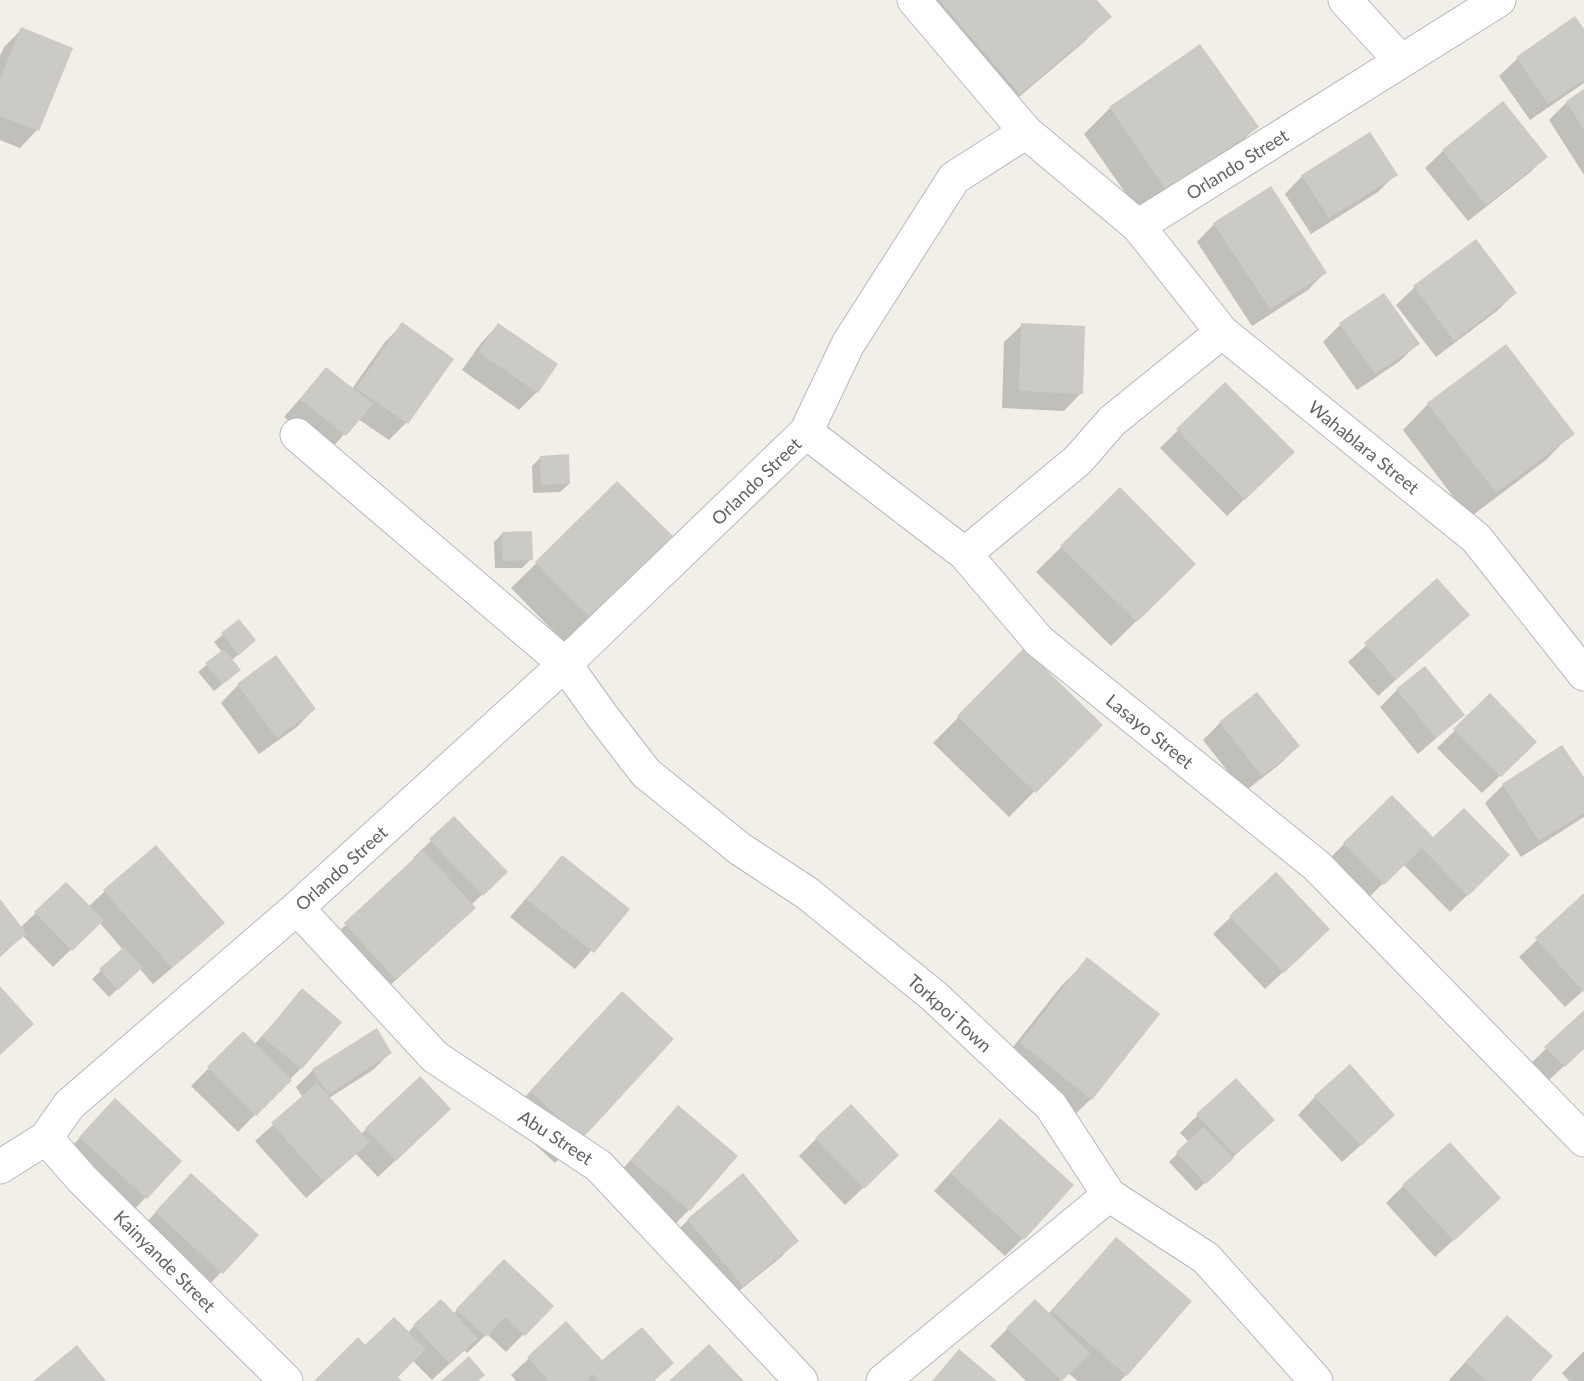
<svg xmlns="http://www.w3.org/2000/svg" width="1584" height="1381" viewBox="0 0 1584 1381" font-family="Lato,sans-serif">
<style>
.shadow{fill:#0003}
.building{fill:#cccac5}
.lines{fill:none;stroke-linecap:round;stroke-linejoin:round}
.minor-casing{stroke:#b5b8bc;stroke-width:35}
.minor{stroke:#fff;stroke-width:33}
.labels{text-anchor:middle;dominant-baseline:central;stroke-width:7;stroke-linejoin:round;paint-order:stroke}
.street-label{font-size:18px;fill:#5f6368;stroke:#fff}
</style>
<rect width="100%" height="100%" fill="#f1efe8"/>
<path class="shadow" d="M930,0h165l14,17 -25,25 -91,77 -84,-99z
M1575,19l9,13v51l-54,37 -31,-44 18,-17z
M21,30l50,19 -34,81 -17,18 -20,-8v-84l4,-9z
M1200,46l56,81 -25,26 -90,62 -57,-81 26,-26z
M1584,91v84l-35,-55 18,-18z
M1503,103l43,54 -18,17 -60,47 -43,-53 18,-17z
M1395,175l-17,17 -67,42 -26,-40 17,-18z
M1214,224l111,48 -17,18 -56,36 -55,-84z
M1475,242l40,51 -18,18 -61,46 -40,-52 18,-17z
M402,325l4,98 -17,17 -31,-21 -30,33 -44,-35 42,-48 25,21 34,-48z
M498,325l58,39 -19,28 -18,18 -57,-40 19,-27z
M1022,325l59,68 -17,18 -62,-3 2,-66z
M1340,325l77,19 -17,17 -43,29 -34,-48z
M1225,384l50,86 -48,46 -67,-68z
M1428,404l144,29 -25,26 -78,59 -66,-88z
M540,458l29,26 -9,8 -27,1 -1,-27z
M618,483l52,53 -106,106 -53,-54z
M1120,489l74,75 -83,82 -75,-74z
M503,533l28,26 -9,9h-27l-1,-26z
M1437,580l31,35 -90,81 -30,-34z
M239,621l7,27 -15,13 -1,17 -16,13 -16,-19 24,-20 -8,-10z
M1024,651l76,74 -91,92 -76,-74z
M238,685l76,24 -17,18 -38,27 -38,-51z
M1397,690l66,25 -45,39 -38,-47z
M1490,696l45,46 -53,51 -45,-45z
M1220,723l78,23 -18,18 -36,28 -41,-52z
M1562,747l22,34v36l-63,40 -36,-54 18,-18z
M454,819l52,53 -35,33 -23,28 -79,71 -50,-54 96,-90 -2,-2z
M1433,839l75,16 -58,57 -47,-48 -38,37 -38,-40 17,-17z
M562,857l66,52 -53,60 -65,-52z
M1276,874l35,72 -46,43 -52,-55z
M66,884l22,23 17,-16 100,49 -52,44 -13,-15 -31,28 -17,-18 31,-29 -24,-28 -46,45 -30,-31 -23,21v-55l20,26z
M1584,896v94l-19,17 -46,-50z
M1088,960l3,139 -26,25 -70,-54 67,-85z
M302,991l-1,77 -63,64 -47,-46 52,-52 11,11z
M1584,1012v35l-38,36 -18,-17z
M596,1019l-15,118 -26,26 -49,-45z
M390,1053l-17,17 -44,28 32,36 59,-55 12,47 -54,51 -22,-23 -50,44 -51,-57 48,-43 -7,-11 17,-17z
M1315,1097l61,35 -34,30 -44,-47z
M1198,1115l57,22 -59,54 -27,-29 20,-20 -9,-9z
M98,1118l82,43 -51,54 -66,-59z
M661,1125l28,85 -17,17 -58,-48z
M982,1138l40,101 -17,17 -71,-65z
M816,1139l64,33 -35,33 -46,-49z
M1403,1186l96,12 -64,59 -49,-54z
M174,1193l82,43 -52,54 -65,-60z
M688,1220l109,21 -18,18 -54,43 -54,-65z
M1116,1239l10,136 -6,6h-42l-10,-8 -8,8h-34l-36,-35 45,-44 13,12z
M487,1279l64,27 -45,46 -19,-18 -20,19 -3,-3 -32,30 -20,-20 -16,17 4,4h-84l49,-34 42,-14 34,-32 12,13z
M566,1324l36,39h70l-18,18h-138l-5,-6z
M1490,1335l38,46h-77l-2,-1z
M1584,1351v30h-15l-7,-8z"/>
<path class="building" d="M939,0h158l15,17 -92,77z
M1575,16l9,13v51l-36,24 -32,-47z
M21,27l52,21 -34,83 -39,-15v-37z
M1200,44l59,83 -92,64 -58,-84z
M1584,89v41l-18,-29z
M1503,101l45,56 -62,48 -44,-55z
M1370,132l28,43 -69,43 -28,-43z
M1271,186l56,87 -57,36 -57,-86z
M1476,239l41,54 -63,48 -41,-55z
M1384,293l36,51 -45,30 -36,-51z
M402,322l52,37 -46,65 -52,-36z
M498,323l60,41 -20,29 -60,-41z
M1021,323l64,3 -2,68 -64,-3z
M1506,344l69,90 -79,59 -69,-90z
M326,367l47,37 -27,32 -46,-37z
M1225,382l70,70 -50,48 -69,-71z
M569,454l1,30 -29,1 -1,-29z
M617,481l56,55 -82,82 -56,-56z
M1120,487l76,77 -59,58 -77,-76z
M532,531l1,29 -30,1 -1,-29z
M1437,578l33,37 -74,65 -32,-37z
M239,619l17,21 -17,15 -18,-22z
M1024,648l79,77 -67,68 -79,-77z
M224,649l17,21 -18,14 -18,-21z
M276,655l40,54 -39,29 -40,-54z
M1425,666l40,49 -29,23 -40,-49z
M1257,692l43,54 -38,30 -43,-54z
M1490,693l47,49 -36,35 -48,-48z
M1562,745l22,32v36l-45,28 -37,-57z
M1392,795l41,42 31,-29 46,47 -42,41 -46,-48 -38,37 -41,-42z
M454,816l54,56 -25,24 -54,-57z
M156,845l69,78 -53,45 -69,-78z
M423,850l53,58 -80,72 -52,-57z
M562,855l68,54 -36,44 -68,-54z
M1276,872l54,57 -46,44 -55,-57z
M66,882l38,38 -32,31 -38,-39z
M1584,893v99l-49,-54z
M0,899l27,35 -27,21z
M124,947l19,20 -25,23 -19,-21z
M1087,957l73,57 -68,86 -72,-57z
M0,986l34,38 -34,31z
M302,988l40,34 -40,47 -40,-32z
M622,991l52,48 -92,100 -52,-48z
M1584,1010v39l-19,18 -21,-20z
M377,1028l15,25 -63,41 -17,-25z
M243,1031l49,49 -36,36 -49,-49z
M1350,1064l45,51 -34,31 -47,-50z
M420,1076l31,33 -55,52 -31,-33z
M1236,1078l39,42 -40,35 -39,-41z
M317,1083l53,59 -46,40 -53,-59z
M115,1098l67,63 -35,38 -68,-62z
M851,1104l48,51 -35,34 -49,-51z
M678,1105l60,51 -48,55 -60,-50z
M1000,1118l74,67 -50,55 -74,-67z
M1203,1127l31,31 -28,26 -30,-32z
M1450,1142l51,56 -47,43 -52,-56z
M191,1173l68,62 -36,39 -68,-62z
M743,1173l56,68 -56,45 -56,-67z
M1116,1237l76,64 -65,75 -75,-65z
M504,1259l50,47 -29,30 -20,-19 -19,20 -30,-28z
M441,1299l37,39 -28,26 -37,-39z
M1035,1299l55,54 -28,28 -56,-53z
M1507,1315l46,41 -22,25h-44l-22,-19z
M394,1317l32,32 -28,28 4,4h-88l44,-44 7,8z
M566,1321l36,39 40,-33 32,36 -20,18h-55l-6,-7 -7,7h-37l-22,-24z
M709,1344l35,37h-75z
M77,1345l29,36h-73z
M959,1349l38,32h-65z
M469,1356l16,19 -7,6h-37z"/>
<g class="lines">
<g class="minor-casing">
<path id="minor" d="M914,0l112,132
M1345,0l56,61
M1138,226l84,106 254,206 108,136
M1222,332l-110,89 -34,39 -113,94 74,87 278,225 267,274
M806,432l159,122
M297,435l268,229 37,52 44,57 94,76 67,44 128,104 116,109 58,89 97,63 110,123
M297,908l138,149 164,109 202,215
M46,1138l36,41 204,202
M0,1167l46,-29 23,-33 228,-197 268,-244 241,-232 42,-88 106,-166 72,-46 112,94 361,-226
M883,1381l226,-186"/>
</g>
<use href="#minor" class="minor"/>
</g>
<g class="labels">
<g class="street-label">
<text transform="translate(1237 164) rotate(-32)">Orlando Street</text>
<text transform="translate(1364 447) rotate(39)">Wahablara Street</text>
<text transform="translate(756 481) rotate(-44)">Orlando Street</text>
<text transform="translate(1150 731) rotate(39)">Lasayo Street</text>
<text transform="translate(341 868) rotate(-42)">Orlando Street</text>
<text transform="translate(950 1013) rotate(42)">Torkpoi Town</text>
<text transform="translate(556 1137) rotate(33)">Abu Street</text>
<text transform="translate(165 1261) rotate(45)">Kainyande Street</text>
</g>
</g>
</svg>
